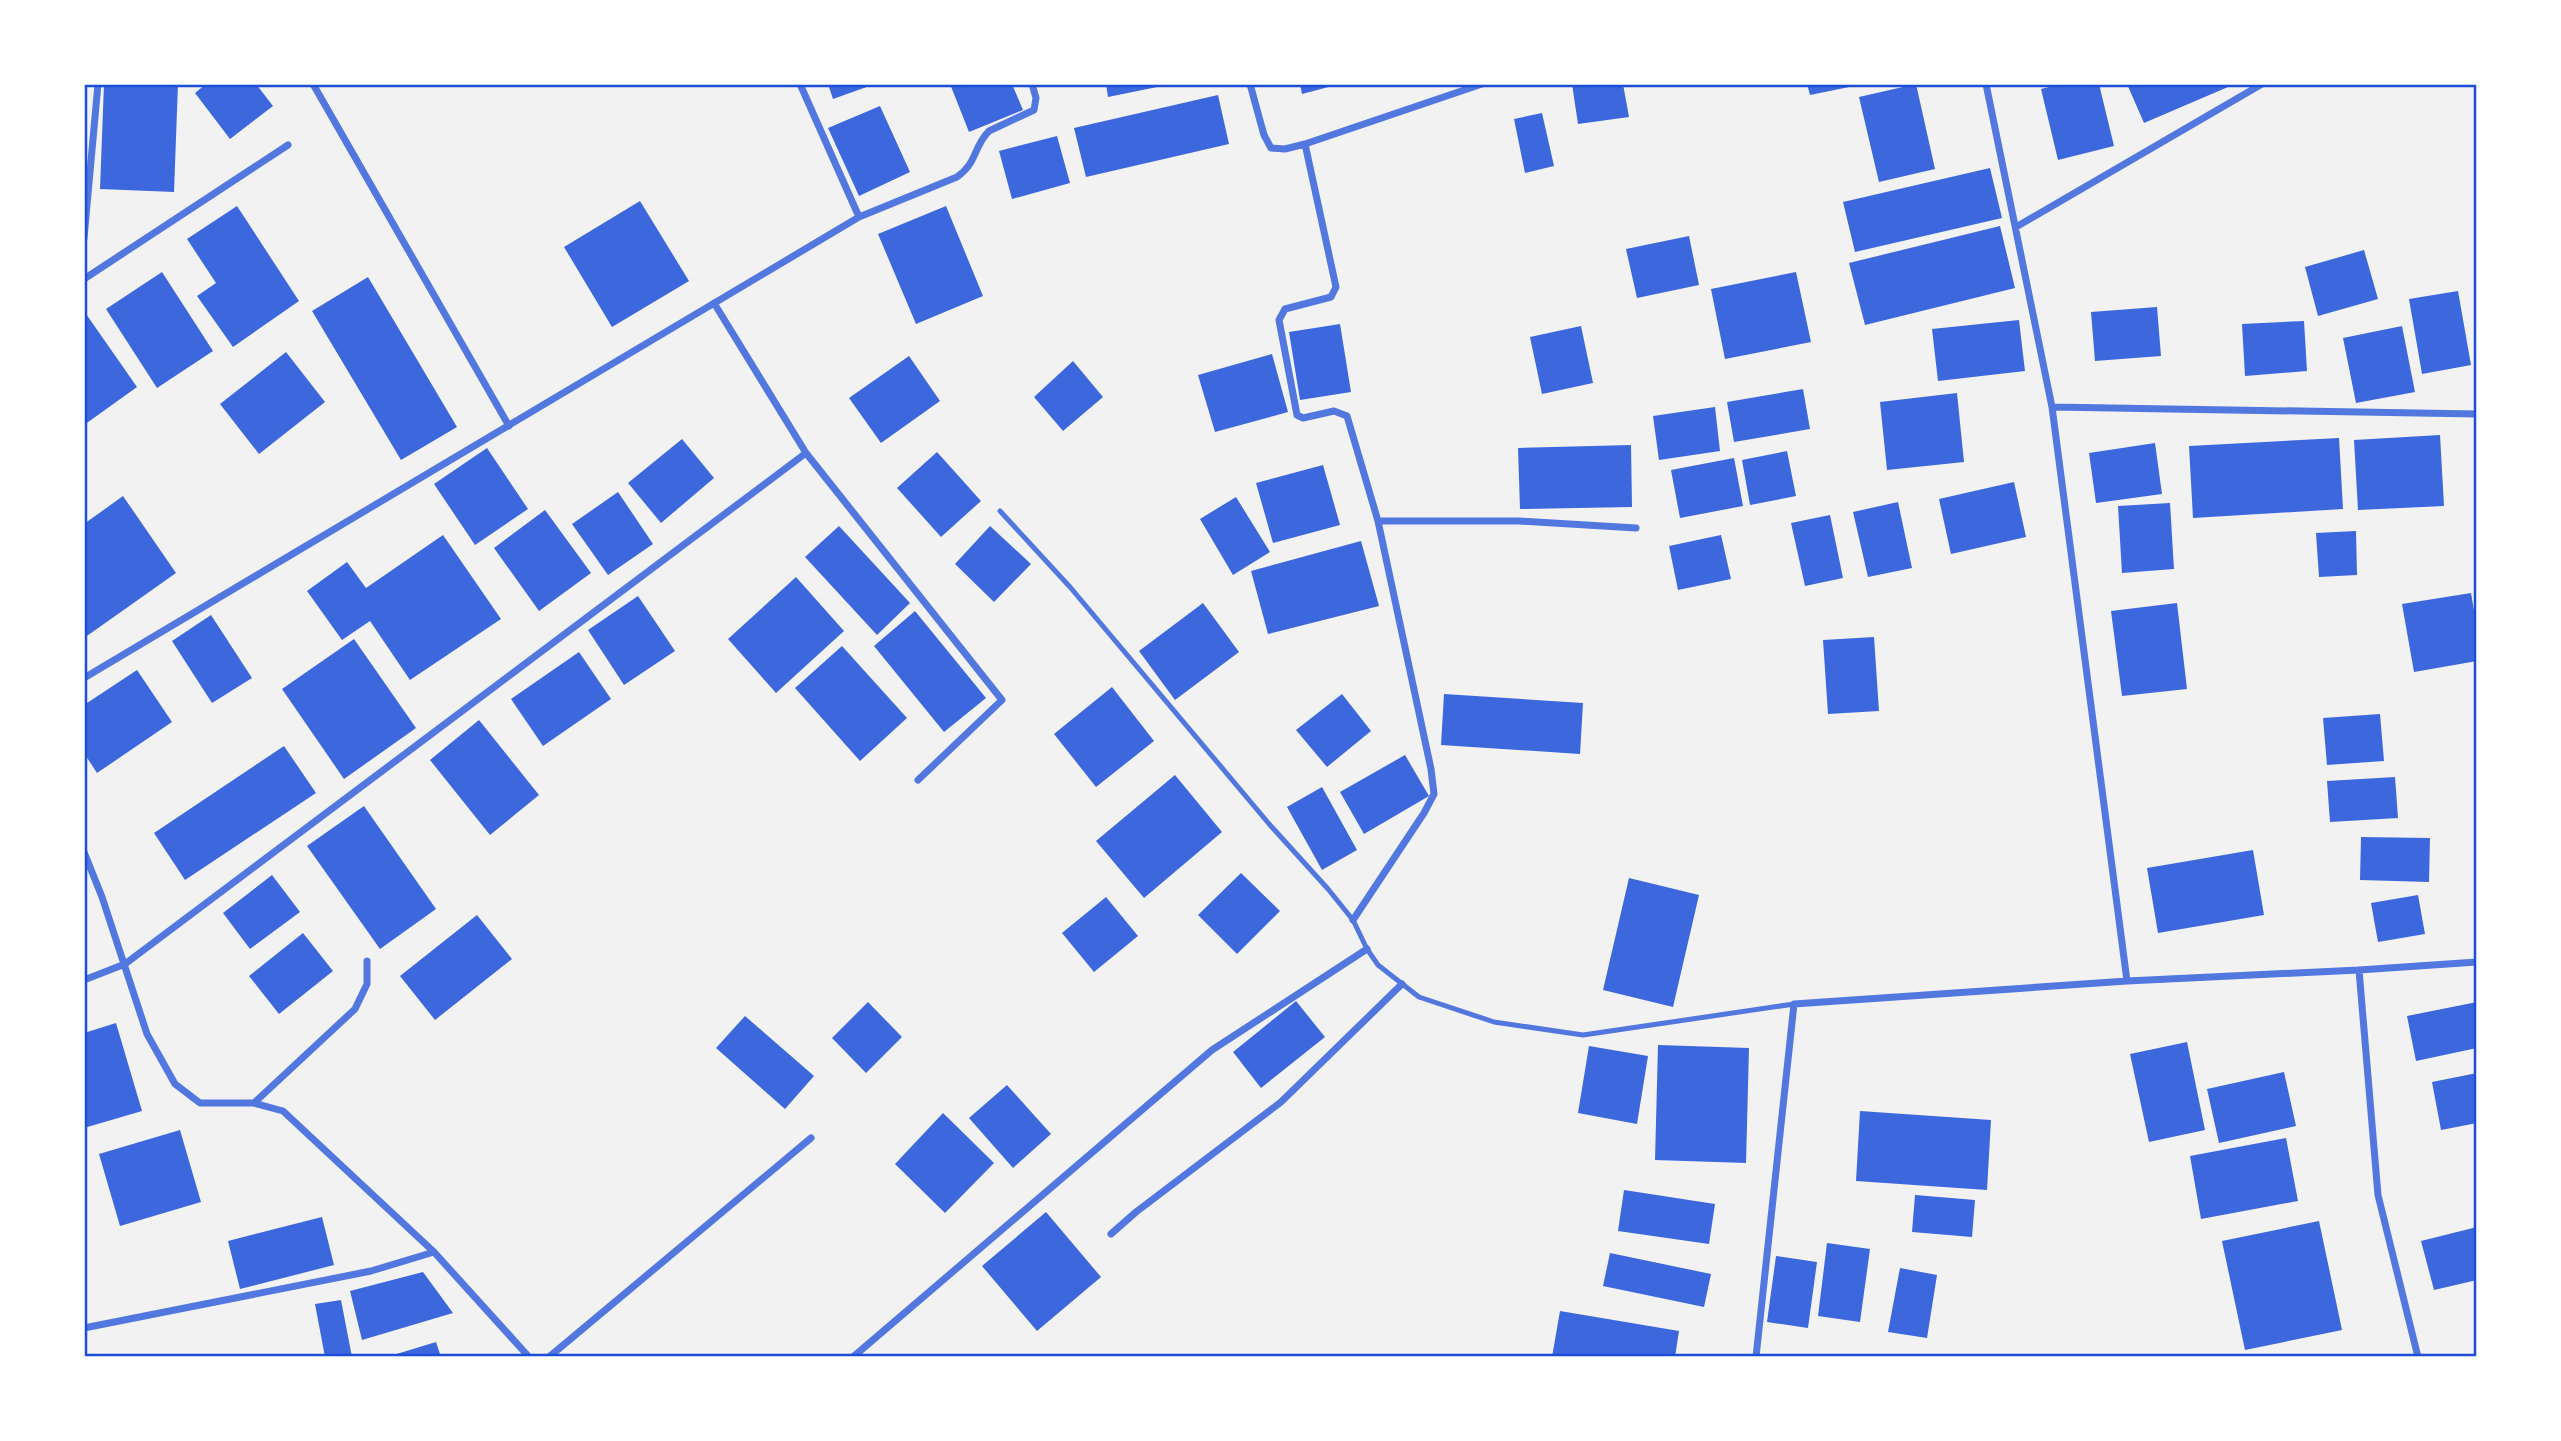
<svg xmlns="http://www.w3.org/2000/svg" width="2561" height="1441" viewBox="0 0 2561 1441" font-family="Barlow,sans-serif">
<style>
.building{fill:#3d67dc}
.lines{fill:none;stroke-linecap:round;stroke-linejoin:round}
.service{stroke:#5277de;stroke-width:5}
.minor{stroke:#5277de;stroke-width:7}
.neatline{fill:none;stroke:#1d4ed8;stroke-width:2.5}
</style>
<rect width="100%" height="100%" fill="#f2f2f2"/>
<path class="building" d="M104,84h74l-4,108 -74,-3z
M206,84h50l17,22 -43,33 -35,-46z
M828,84h47l-42,15z
M950,84h62l11,26 -54,22z
M1106,84h61v1l-59,12z
M1300,84h36v1l-34,9z
M1572,84h51l6,33 -51,7z
M1807,84h52v1l-49,10z
M1916,84l19,85 -56,13 -20,-85z
M2061,84h38l15,62 -56,14 -17,-71z
M2127,84h108l-91,39z
M1218,95l11,49 -143,33 -12,-49z
M880,106l30,66 -51,24 -31,-68z
M1542,113l12,53 -29,7 -11,-54z
M1057,136l13,47 -58,16 -13,-48z
M1990,168l12,50 -147,34 -12,-50z
M640,201l49,80 -77,46 -48,-80z
M237,206l62,95 -66,46 -36,-51 19,-13 -29,-44z
M946,206l37,90 -67,28 -38,-90z
M2000,226l15,62 -150,37 -16,-62z
M1689,236l10,49 -62,13 -11,-49z
M2364,250l14,49 -60,17 -13,-49z
M162,272l51,79 -56,37 -51,-79z
M1796,272l15,70 -86,17 -14,-70z
M368,277l89,150 -56,33 -89,-149z
M2458,291l13,74 -49,9 -13,-75z
M2157,307l4,49 -66,5 -4,-49z
M84,311l53,76 -53,38z
M2019,320l6,51 -87,10 -6,-52z
M2304,321l3,50 -62,5 -3,-52z
M1340,324l11,68 -51,8 -11,-68z
M1581,326l12,57 -51,11 -12,-57z
M2402,326l13,66 -59,11 -13,-65z
M286,352l39,50 -66,52 -39,-50z
M1272,354l16,58 -73,20 -17,-57z
M909,356l31,45 -59,42 -32,-45z
M1073,361l30,36 -40,34 -29,-34z
M1803,389l7,40 -76,13 -7,-40z
M1957,393l7,69 -77,8 -7,-68z
M1715,407l5,44 -61,9 -6,-44z
M2440,435l4,71 -86,4 -4,-70z
M2339,438l4,71 -150,9 -4,-72z
M682,439l32,39 -53,45 -33,-40z
M2155,443l7,51 -66,9 -7,-50z
M1631,445l1,62 -112,2 -2,-61z
M487,448l41,61 -53,36 -41,-61z
M1787,451l9,45 -46,9 -8,-45z
M937,452l44,49 -40,36 -44,-49z
M1734,458l9,48 -63,12 -9,-48z
M1323,465l17,60 -67,18 -17,-60z
M2014,482l12,55 -75,17 -12,-55z
M618,492l35,52 -45,31 -36,-51z
M123,496l53,77 -92,65v-114z
M1236,497l34,55 -37,23 -33,-56z
M1898,502l14,66 -44,9 -15,-65z
M2170,503l4,66 -52,4 -4,-67z
M545,510l46,63 -52,38 -45,-63z
M1830,515l13,63 -38,8 -14,-63z
M839,526l71,77 -33,32 -72,-78z
M990,526l41,38 -37,38 -39,-38z
M2356,531l1,44 -38,2 -3,-44z
M443,535l58,84 -91,61 -40,-59 -28,19 -35,-49 40,-29 19,26z
M1721,535l10,44 -53,11 -9,-44z
M1361,541l18,65 -111,28 -17,-63z
M796,577l48,54 -68,62 -48,-54z
M2471,593l6,35v33l-63,11 -12,-68z
M638,596l37,55 -51,34 -36,-55z
M1203,603l36,49 -64,48 -36,-49z
M2177,603l10,86 -65,7 -11,-85z
M915,611l71,87 -42,34 -70,-86z
M211,615l41,63 -40,25 -40,-62z
M1874,637l5,74 -51,3 -5,-74z
M354,639l62,89 -72,51 -62,-90z
M842,646l65,72 -47,43 -65,-73z
M579,652l32,47 -68,47 -32,-47z
M137,670l35,52 -75,51 -13,-20v-48z
M1112,687l42,54 -58,46 -42,-53z
M1342,694l29,37 -44,36 -31,-37z
M1444,694l139,9 -3,51 -139,-9z
M2380,714l4,47 -57,4 -4,-47z
M479,720l60,75 -49,40 -60,-75z
M284,746l32,47 -131,87 -31,-47z
M1405,755l24,41 -65,38 -24,-42z
M1175,775l47,57 -78,66 -48,-57z
M2395,777l3,41 -68,4 -3,-41z
M1322,787l35,63 -35,20 -35,-63z
M364,806l72,103 -56,40 -73,-103z
M2361,837l69,1 -1,44 -69,-2z
M2253,850l11,65 -106,18 -11,-65z
M1241,873l39,38 -43,43 -39,-39z
M272,875l28,37 -50,37 -27,-36z
M1629,878l70,17 -26,112 -70,-17z
M2418,895l7,39 -47,8 -7,-39z
M1106,897l32,39 -44,36 -32,-39z
M477,915l35,44 -77,61 -35,-44z
M303,933l30,38 -54,43 -30,-38z
M1296,1001l29,36 -64,51 -28,-36z
M868,1002l34,35 -36,36 -34,-35z
M2477,1002v46l-61,13 -9,-45z
M745,1016l69,60 -29,33 -69,-61z
M116,1023l26,88 -58,17v-95z
M2187,1042l18,88 -56,12 -19,-88z
M1658,1045l91,3 -3,115 -91,-3z
M1589,1046l59,10 -11,68 -59,-11z
M2284,1072l12,54 -77,17 -12,-54z
M2477,1073v50l-36,7 -9,-48z
M1007,1085l44,49 -38,34 -44,-50z
M1860,1111l131,9 -4,70 -131,-9z
M943,1113l51,50 -49,50 -50,-49z
M180,1130l21,72 -81,24 -21,-72z
M2286,1138l12,63 -97,18 -11,-63z
M1624,1190l91,14 -6,40 -91,-13z
M1915,1195l60,5 -3,37 -60,-5z
M1046,1212l55,65 -64,54 -55,-65z
M322,1217l12,48 -94,24 -12,-48z
M2319,1221l23,109 -97,20 -23,-109z
M2477,1227v53l-43,10 -13,-49z
M1827,1243l43,6 -10,73 -42,-6z
M1610,1253l101,21 -7,33 -101,-21z
M1776,1256l41,6 -9,66 -41,-6z
M1900,1268l37,7 -10,63 -39,-6z
M423,1272l30,41 -91,27 -12,-49z
M341,1300l11,57h-27l-10,-53z
M1560,1311l119,20 -4,26h-123z
M436,1342l5,15h-51v-1z"/>
<g class="lines">
<path class="service" d="M1000,511l70,76 200,238 58,64 25,31 14,29 11,16 41,32 75,25 89,13 211,-31"/>
<path class="minor" d="M313,84l196,342
M1250,84l14,51 7,13 14,1 20,-5 177,-60
M1986,84l66,323 75,574
M1305,144l31,143 -5,10 -46,12 -6,11 18,95 6,3 31,-7 13,5 31,105 53,248 3,25 -10,19 -71,107
M859,217l98,-40c21,-15 16,-30 32,-46l45,-21 2,-12 -4,-14
M2016,227l246,-143
M84,238l14,-154
M84,279l204,-134
M714,303l92,150 196,247 -84,80
M2052,407l425,7
M1378,521h141l117,7
M84,678l775,-461 -59,-133
M84,852l18,45 45,137 28,50 25,19h54l29,8 151,141 95,105
M2359,970l118,-8
M84,980l41,-16 681,-511
M254,1103l101,-94 12,-25v-23
M1111,1234l25,-22 145,-110 121,-118
M84,1328l287,-57 63,-19
M549,1357l262,-219
M853,1357l359,-307 155,-101
M1756,1357l38,-353 333,-23 232,-11 19,225 40,162"/>
</g>
<rect width="2561" height="1441" fill="none" stroke="#ffffff" stroke-width="172"/>
<rect x="86" y="86" width="2389" height="1269" class="neatline"/>
</svg>
